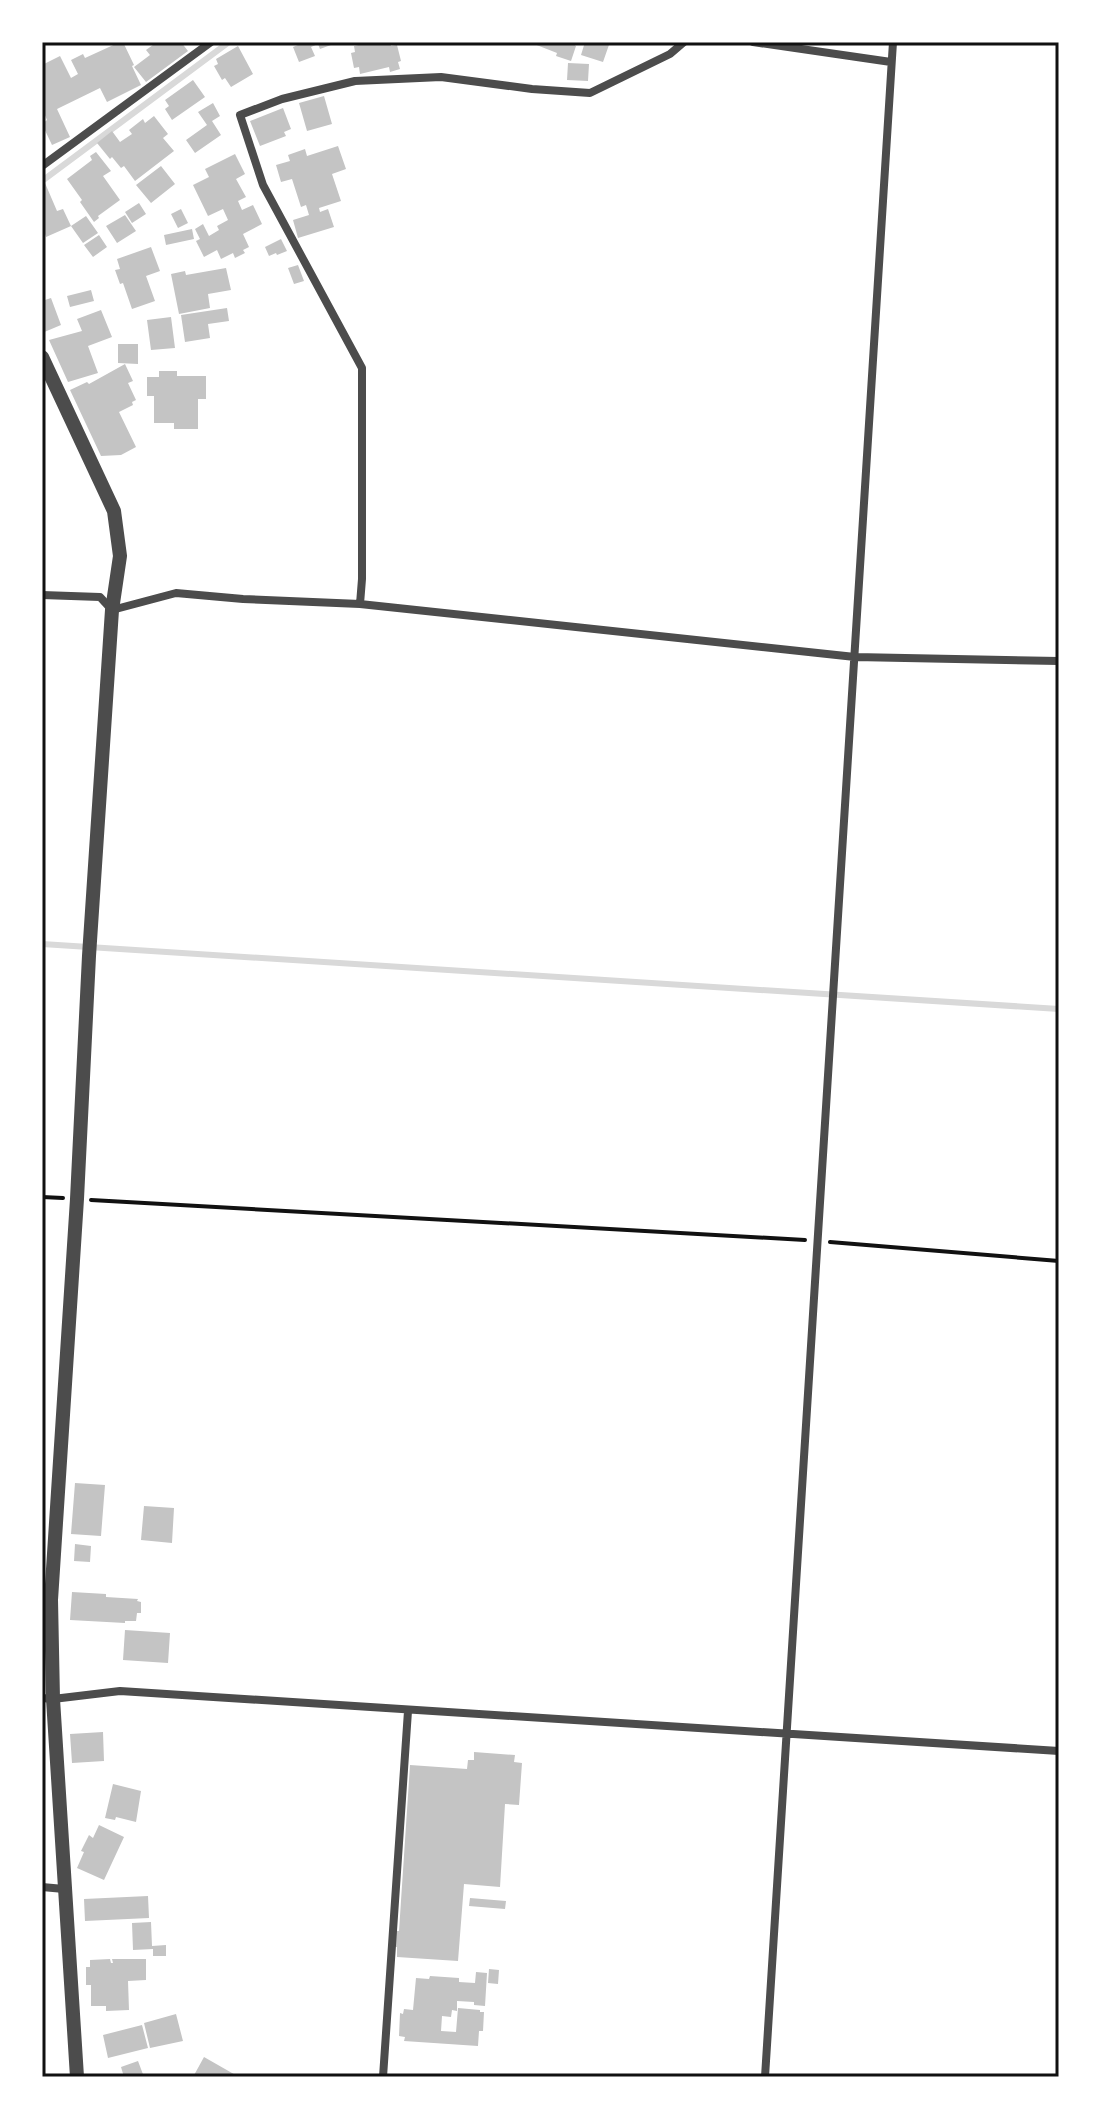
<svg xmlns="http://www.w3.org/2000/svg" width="1101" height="2119" viewBox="0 0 1101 2119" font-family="'IBM Plex Sans',sans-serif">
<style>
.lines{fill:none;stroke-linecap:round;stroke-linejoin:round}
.stream{stroke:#d9d9d9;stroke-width:6}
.building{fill:#c4c4c4}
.path{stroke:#111;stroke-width:4}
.minor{stroke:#4c4c4c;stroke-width:8}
.tertiary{stroke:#4c4c4c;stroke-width:14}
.neatline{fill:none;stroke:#111;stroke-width:3}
</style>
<rect width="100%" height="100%" fill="#fff"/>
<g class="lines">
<path class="stream" d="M42,181l187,-139
M42,944l1017,65"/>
</g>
<path class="building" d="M120,42h3l11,23 -2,1 9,19 -34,17 -7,-14 -43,21 13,28 -18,8 -10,-21 5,-4 -5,-12v-43l18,-9 11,22 7,-4 -7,-14 12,-6 2,4z
M157,42h24l7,9 -42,31 -12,-15 16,-12 -4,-5z
M296,42h43l-19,7 -2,-5 -7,3 4,9 -16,6 -6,-15 5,-2z
M372,42h18l1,4 6,-1 4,16 -3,1 2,7 -10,3 -1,-5 -29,7 -1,-7 -5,1 -3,-15 4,-1 -1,-6z
M529,42h42l5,4 -5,15 -15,-5 1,-3z
M585,42h25l-7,20 -22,-7z
M238,46l15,28 -22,13 -6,-9 -3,2 -8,-14 4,-2 -2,-5z
M568,63l21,1 -1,17 -21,-1z
M193,80l12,17 -33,23 -7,-11 4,-3 -4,-6z
M324,96l8,28 -25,7 -8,-28z
M213,103l7,13 -8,5 9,14 -26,18 -9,-13 21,-15 -9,-13z
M283,108l8,21 -7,3 2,4 -26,10 -10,-25z
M154,116l14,18 -5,4 11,13 -39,30 -11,-15 -3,2 -9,-11 -2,2 -13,-16 15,-12 8,11 12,-8 -3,-4 14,-11 2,4z
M338,146l8,23 -14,5 9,27 -22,7 1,4 8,-3 6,18 -36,11 -5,-18 16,-5 -3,-10 -5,2 -9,-28 -11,3 -5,-17 14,-4 -2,-6 17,-6 2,7z
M96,152l15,19 -8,5 17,24 -22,16 1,2 -5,4 -14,-20 2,-2 -15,-21 25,-19 -2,-4z
M235,154l10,20 -9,5 10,18 -8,4 4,9 11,-5 9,19 -19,10 6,13 -6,3 2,3 -10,5 -2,-5 -12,6 -4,-9 -13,7 -8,-16 4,-2 -5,-10 8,-5 6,12 10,-6 -2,-4 11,-6 -5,-11 -15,7 -15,-31 16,-8 -4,-8z
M161,166l14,18 -24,19 -15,-18z
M45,183l12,28 6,-2 8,17 -25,11 -2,-6 -2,1v-47z
M139,203l7,11 -14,9 -7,-11z
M181,209l7,14 -10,5 -7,-14z
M125,215l11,16 -19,12 -11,-17z
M86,216l12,17 -15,10 -12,-17z
M192,229l2,10 -28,6 -2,-10z
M99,235l8,12 -14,10 -9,-12z
M281,239l6,12 -10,4 -1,-2 -7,3 -4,-9z
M151,247l9,24 -14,5 9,25 -23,8 -9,-26 -3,1 -5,-14 5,-1 -3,-10z
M298,265l6,16 -10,3 -6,-16z
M226,268l5,22 -23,4 2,14 -31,6 -8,-40 14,-3 1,4z
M91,290l3,11 -24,6 -3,-11z
M51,298l10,27 -19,8v-32z
M227,308l2,13 -21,3 2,14 -25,4 -4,-27z
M101,310l11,27 -24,9 10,27 -30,9 -19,-42 33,-9 -5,-12z
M171,317l4,31 -24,2 -4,-30z
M118,344h20v20l-20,-1z
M125,364l8,17 -5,2 8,17 -4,2 1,3 -14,7 17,35 -15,8 -20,1 -31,-66 17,-8 2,2z
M159,371h18v5h29v23h-8v30h-24v-6h-20v-27h-7v-19h12z
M75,1483l30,2 -4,51 -30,-2z
M144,1506l30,2 -2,35 -31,-3z
M75,1544l16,2 -1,16 -16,-1z
M72,1592l34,2v3l32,2 -1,2 4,1v11h-4l-1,8h-11v2l-55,-3z
M125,1630l45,3 -2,30 -45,-3z
M103,1732l1,29 -32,2 -2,-29z
M474,1752l41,3 -1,7 8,1 -3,42 -14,-1 -5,83 -36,-3 -6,77 -61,-4v-10h-3l1,-16h4l11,-166 57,4 1,-9h6z
M113,1784l28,7 -5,31 -20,-5 -1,3 -10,-2z
M99,1825l25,12 -20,43 -27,-12 7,-16 -3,-1 8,-16 4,3z
M148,1896l1,22 -64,3 -1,-22z
M470,1898l36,3 -1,8 -36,-3z
M151,1922l1,24 14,-1v11h-13v-7l-20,1 -1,-27z
M110,1959l1,4h2l-1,-4h34v21l-18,1 1,29 -23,1v-5h-15v-21h-5v-18h4v-7z
M489,1969l10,1 -1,14 -10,-1z
M476,1972l11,1 -2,33 -11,-1v-3l-17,-1v10l-5,-1 -1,7 -9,-1 -1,15 15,1 2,-24 22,2v2h4l-1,19h-4l-1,15 -74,-5 1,-4 -6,-1 1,-23 3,1 1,-5 9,1 3,-32 13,1 1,-3 29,2v4l16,1z
M176,2014l7,27 -33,7 -6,-25z
M142,2025l6,23 -40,10 -5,-23z
M204,2057l35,20h-46z
M138,2061l6,16h-20l-3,-10z"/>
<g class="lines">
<path class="path" d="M42,1197l21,1
M91,1200l714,40
M830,1242l229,19"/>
<path class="minor" d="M753,42l138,20
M42,166l169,-124
M42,595l58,2 12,13 64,-17 67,6 117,5 495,53 204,4
M360,604l2,-25v-211l-99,-183 -23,-70 42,-16 73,-18 86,-4 91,12 58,4 80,-39 14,-12
M42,1698l11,1 67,-8 939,60
M42,1887l22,2
M383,2077l25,-366
M765,2077l128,-2035"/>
<path class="tertiary" d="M42,357l72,154 6,45 -8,54 -23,346 -12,243 -26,401 2,99 24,378"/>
</g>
<rect width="1101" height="2119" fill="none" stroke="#ffffff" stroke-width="88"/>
<rect x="44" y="44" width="1013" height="2031" class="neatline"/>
</svg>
